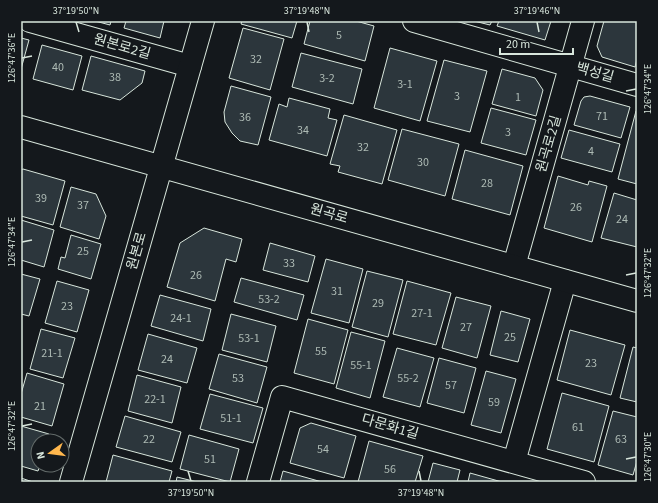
<svg xmlns="http://www.w3.org/2000/svg" width="658" height="503" viewBox="0 0 658 503" font-family="'Source Sans 3','Noto Sans KR',sans-serif">
<style>
.building{fill:#2c363c;stroke:#d8e6dc}
.lines{fill:none;stroke-linecap:round;stroke-linejoin:round}
.street-casing{stroke:#d8e6dc;stroke-width:24}
.secondary-casing{stroke:#d8e6dc;stroke-width:24}
.street{stroke:#14181c;stroke-width:22}
.secondary{stroke:#14181c;stroke-width:22}
.ticks{fill:none;stroke:#d8e6dc;stroke-width:1.5}
.labels{text-anchor:middle;dominant-baseline:central;stroke-width:3;stroke-linejoin:round;paint-order:stroke}
.number-label{font-size:12px;fill:#adbab4}
.street-label{font-size:14px;fill:#d8e6dc;stroke:#14181c}
.neatline{fill:none;stroke:#d8e6dc;stroke-width:1.5}
.ticks-label{font-size:10px;text-anchor:middle;fill:#d8e6dc}
</style>
<rect width="100%" height="100%" fill="#14181c"/>
<path class="building" d="M95,21h16l-1,4z
M126,21h38l-4,17 -36,-10z
M242,21h55l-5,17 -51,-14z
M310,21h46l18,5 -9,35 -61,-17z
M474,21h18l-2,4z
M499,21h52l-6,19 -48,-14z
M604,21h33v38l-2,8 -33,-10 -5,-11z
M243,28l41,11 -14,51 -41,-12z
M21,38l8,2 -8,29z
M42,45l40,11 -9,34 -40,-11z
M390,48l47,13 -17,60 -46,-13z
M301,53l61,16 -9,35 -61,-17z
M91,56l54,15 -3,12 -22,17 -38,-10z
M444,60l43,11 -17,61 -43,-11z
M502,69l33,9 8,12 -7,26 -44,-12z
M231,86l40,11 -13,48 -18,-4 -8,-8 -7,-11 -1,-10z
M590,96l40,11 -9,31 -47,-13 7,-24 3,-4z
M289,98l41,11 -2,9 9,2 -10,36 -58,-16 10,-36 8,3z
M491,108l45,12 -10,35 -45,-12z
M636,111h1v73l-19,-5z
M344,115l53,15 -15,54 -44,-12 2,-6 -10,-2z
M402,129l57,15 -14,52 -57,-16z
M569,130l51,14 -8,28 -51,-14z
M465,150l58,16 -13,49 -58,-16z
M23,169l42,12 -12,44 -32,-9v-46z
M558,176l30,9 1,-4 18,5 -15,56 -48,-14z
M71,187l25,7 10,22 -7,23 -39,-12z
M614,193l23,7v47l-36,-9z
M21,220l33,10 -10,37 -23,-7z
M204,228l38,11 -6,23 -10,-3 -11,42 -48,-14 13,-44z
M71,235l30,9 -10,35 -33,-10 3,-12 4,1z
M270,243l45,13 -7,26 -45,-12z
M326,259l37,10 -14,54 -38,-10z
M367,271l36,9 -15,57 -36,-10z
M21,274l19,5 -11,37 -8,-2z
M241,278l63,17 -7,25 -63,-18z
M57,281l32,9 -12,42 -32,-9z
M407,281l44,12 -15,52 -43,-11z
M160,295l51,14 -8,32 -52,-15z
M456,297l35,9 -14,52 -35,-10z
M501,311l29,8 -12,43 -28,-7z
M231,314l45,12 -9,36 -45,-12z
M308,319l40,11 -14,54 -40,-11z
M41,329l34,9 -12,40 -33,-9z
M570,330l55,15 -14,50 -54,-15z
M351,332l34,9 -15,57 -34,-10z
M148,334l49,14 -10,35 -49,-13z
M633,347l4,1v54l-17,-4z
M397,348l37,10 -14,49 -37,-10z
M219,354l48,13 -10,36 -48,-14z
M439,358l37,10 -12,45 -37,-10z
M486,371l30,8 -15,54 -30,-8z
M27,373l37,11 -12,42 -31,-9v-23z
M137,375l44,12 -9,36 -44,-12z
M562,393l47,13 -15,56 -47,-13z
M210,394l53,14 -10,35 -53,-14z
M613,411l24,6v44l-4,14 -35,-10z
M125,416l56,16 -9,30 -56,-15z
M311,423l45,13 -12,42 -54,-15 10,-35z
M21,426l28,8 -2,7h-9v24h2l-2,6 -17,-5z
M189,435l50,14 -9,33 -50,-13z
M369,441l54,15 -8,26h-57z
M113,455l59,16 -3,11h-63z
M433,463l27,7 -3,12h-29z
M283,471l39,11h-42z
M470,473l32,9h-34z
M177,477l20,5h-21z
M21,478l12,4h-12z"/>
<g class="lines">
<g class="street-casing">
<path id="street" d="M30,21l160,45
M414,21l223,64
M514,266l69,-245
M514,462l51,-181
M258,482l24,-85 302,85"/>
</g>
<g class="secondary-casing">
<path id="secondary" d="M21,127l616,174
M71,482l132,-461"/>
</g>
<use href="#street" class="street"/>
<use href="#secondary" class="secondary"/>
</g>
<path class="ticks" d="M76,22l3,10M307,22l2,10M537,22l2,10M22,58l10,-2M626,91l10,-2M22,242l10,-2M626,275l10,-2M22,426l10,-2M626,459l10,-2M188,471l3,10M419,471l2,10"/>
<g class="labels">
<g class="number-label">
<text x="339" y="35">5</text>
<text x="256" y="59">32</text>
<text x="58" y="67">40</text>
<text x="115" y="77">38</text>
<text x="327" y="78">3-2</text>
<text x="405" y="84">3-1</text>
<text x="457" y="96">3</text>
<text x="518" y="97">1</text>
<text x="602" y="116">71</text>
<text x="245" y="117">36</text>
<text x="303" y="130">34</text>
<text x="508" y="132">3</text>
<text x="363" y="147">32</text>
<text x="591" y="151">4</text>
<text x="423" y="162">30</text>
<text x="487" y="183">28</text>
<text x="41" y="198">39</text>
<text x="83" y="205">37</text>
<text x="576" y="207">26</text>
<text x="622" y="219">24</text>
<text x="83" y="251">25</text>
<text x="289" y="263">33</text>
<text x="196" y="275">26</text>
<text x="337" y="291">31</text>
<text x="269" y="299">53-2</text>
<text x="378" y="303">29</text>
<text x="67" y="306">23</text>
<text x="422" y="313">27-1</text>
<text x="181" y="318">24-1</text>
<text x="466" y="327">27</text>
<text x="510" y="337">25</text>
<text x="249" y="338">53-1</text>
<text x="321" y="351">55</text>
<text x="52" y="353">21-1</text>
<text x="167" y="359">24</text>
<text x="591" y="363">23</text>
<text x="361" y="365">55-1</text>
<text x="238" y="378">53</text>
<text x="408" y="378">55-2</text>
<text x="451" y="385">57</text>
<text x="155" y="399">22-1</text>
<text x="494" y="402">59</text>
<text x="40" y="406">21</text>
<text x="231" y="418">51-1</text>
<text x="578" y="427">61</text>
<text x="149" y="439">22</text>
<text x="621" y="439">63</text>
<text x="323" y="449">54</text>
<text x="210" y="459">51</text>
<text x="390" y="469">56</text>
</g>
<g class="street-label">
<text transform="translate(122 47) rotate(16)">원본로2길</text>
<text transform="translate(595 73) rotate(16)">백성길</text>
<text transform="translate(549 144) rotate(-74)">원곡로2길</text>
<text transform="translate(329 214) rotate(16)">원곡로</text>
<text transform="translate(137 251) rotate(-74)">원본로</text>
<text transform="translate(390 427) rotate(16)">다문화1길</text>
</g>
</g>
<rect width="658" height="503" fill="none" stroke="#14181c" stroke-width="44"/>
<g transform="translate(50 453) rotate(256)"><circle r="19" fill="#14181c" stroke="#626a69"/>
<path d="M0-3L7 15L0 10L-7 15Z" fill="#ffb74d"/>
<text y="-6" font-size="11" font-weight="bold" text-anchor="middle" fill="#d8e6dc">N</text>
</g>
<path d="M500 48v6h73v-6" fill="none" stroke="#d8e6dc" stroke-width="2"/>
<text x="506" y="48" font-size="12" fill="#d8e6dc" stroke="#14181c" stroke-width="3" paint-order="stroke">20 m</text>
<rect x="22" y="22" width="614" height="459" class="neatline"/>
<g class="ticks-label">
<text x="76" y="14">37°19'50"N</text>
<text x="307" y="14">37°19'48"N</text>
<text x="537" y="14">37°19'46"N</text>
<text transform="translate(11 58) rotate(-90)" y="4">126°47'36"E</text>
<text transform="translate(647 89) rotate(-90)" y="4">126°47'34"E</text>
<text transform="translate(11 242) rotate(-90)" y="4">126°47'34"E</text>
<text transform="translate(647 273) rotate(-90)" y="4">126°47'32"E</text>
<text transform="translate(11 426) rotate(-90)" y="4">126°47'32"E</text>
<text transform="translate(647 457) rotate(-90)" y="4">126°47'30"E</text>
<text x="191" y="496">37°19'50"N</text>
<text x="421" y="496">37°19'48"N</text>
</g>
</svg>
